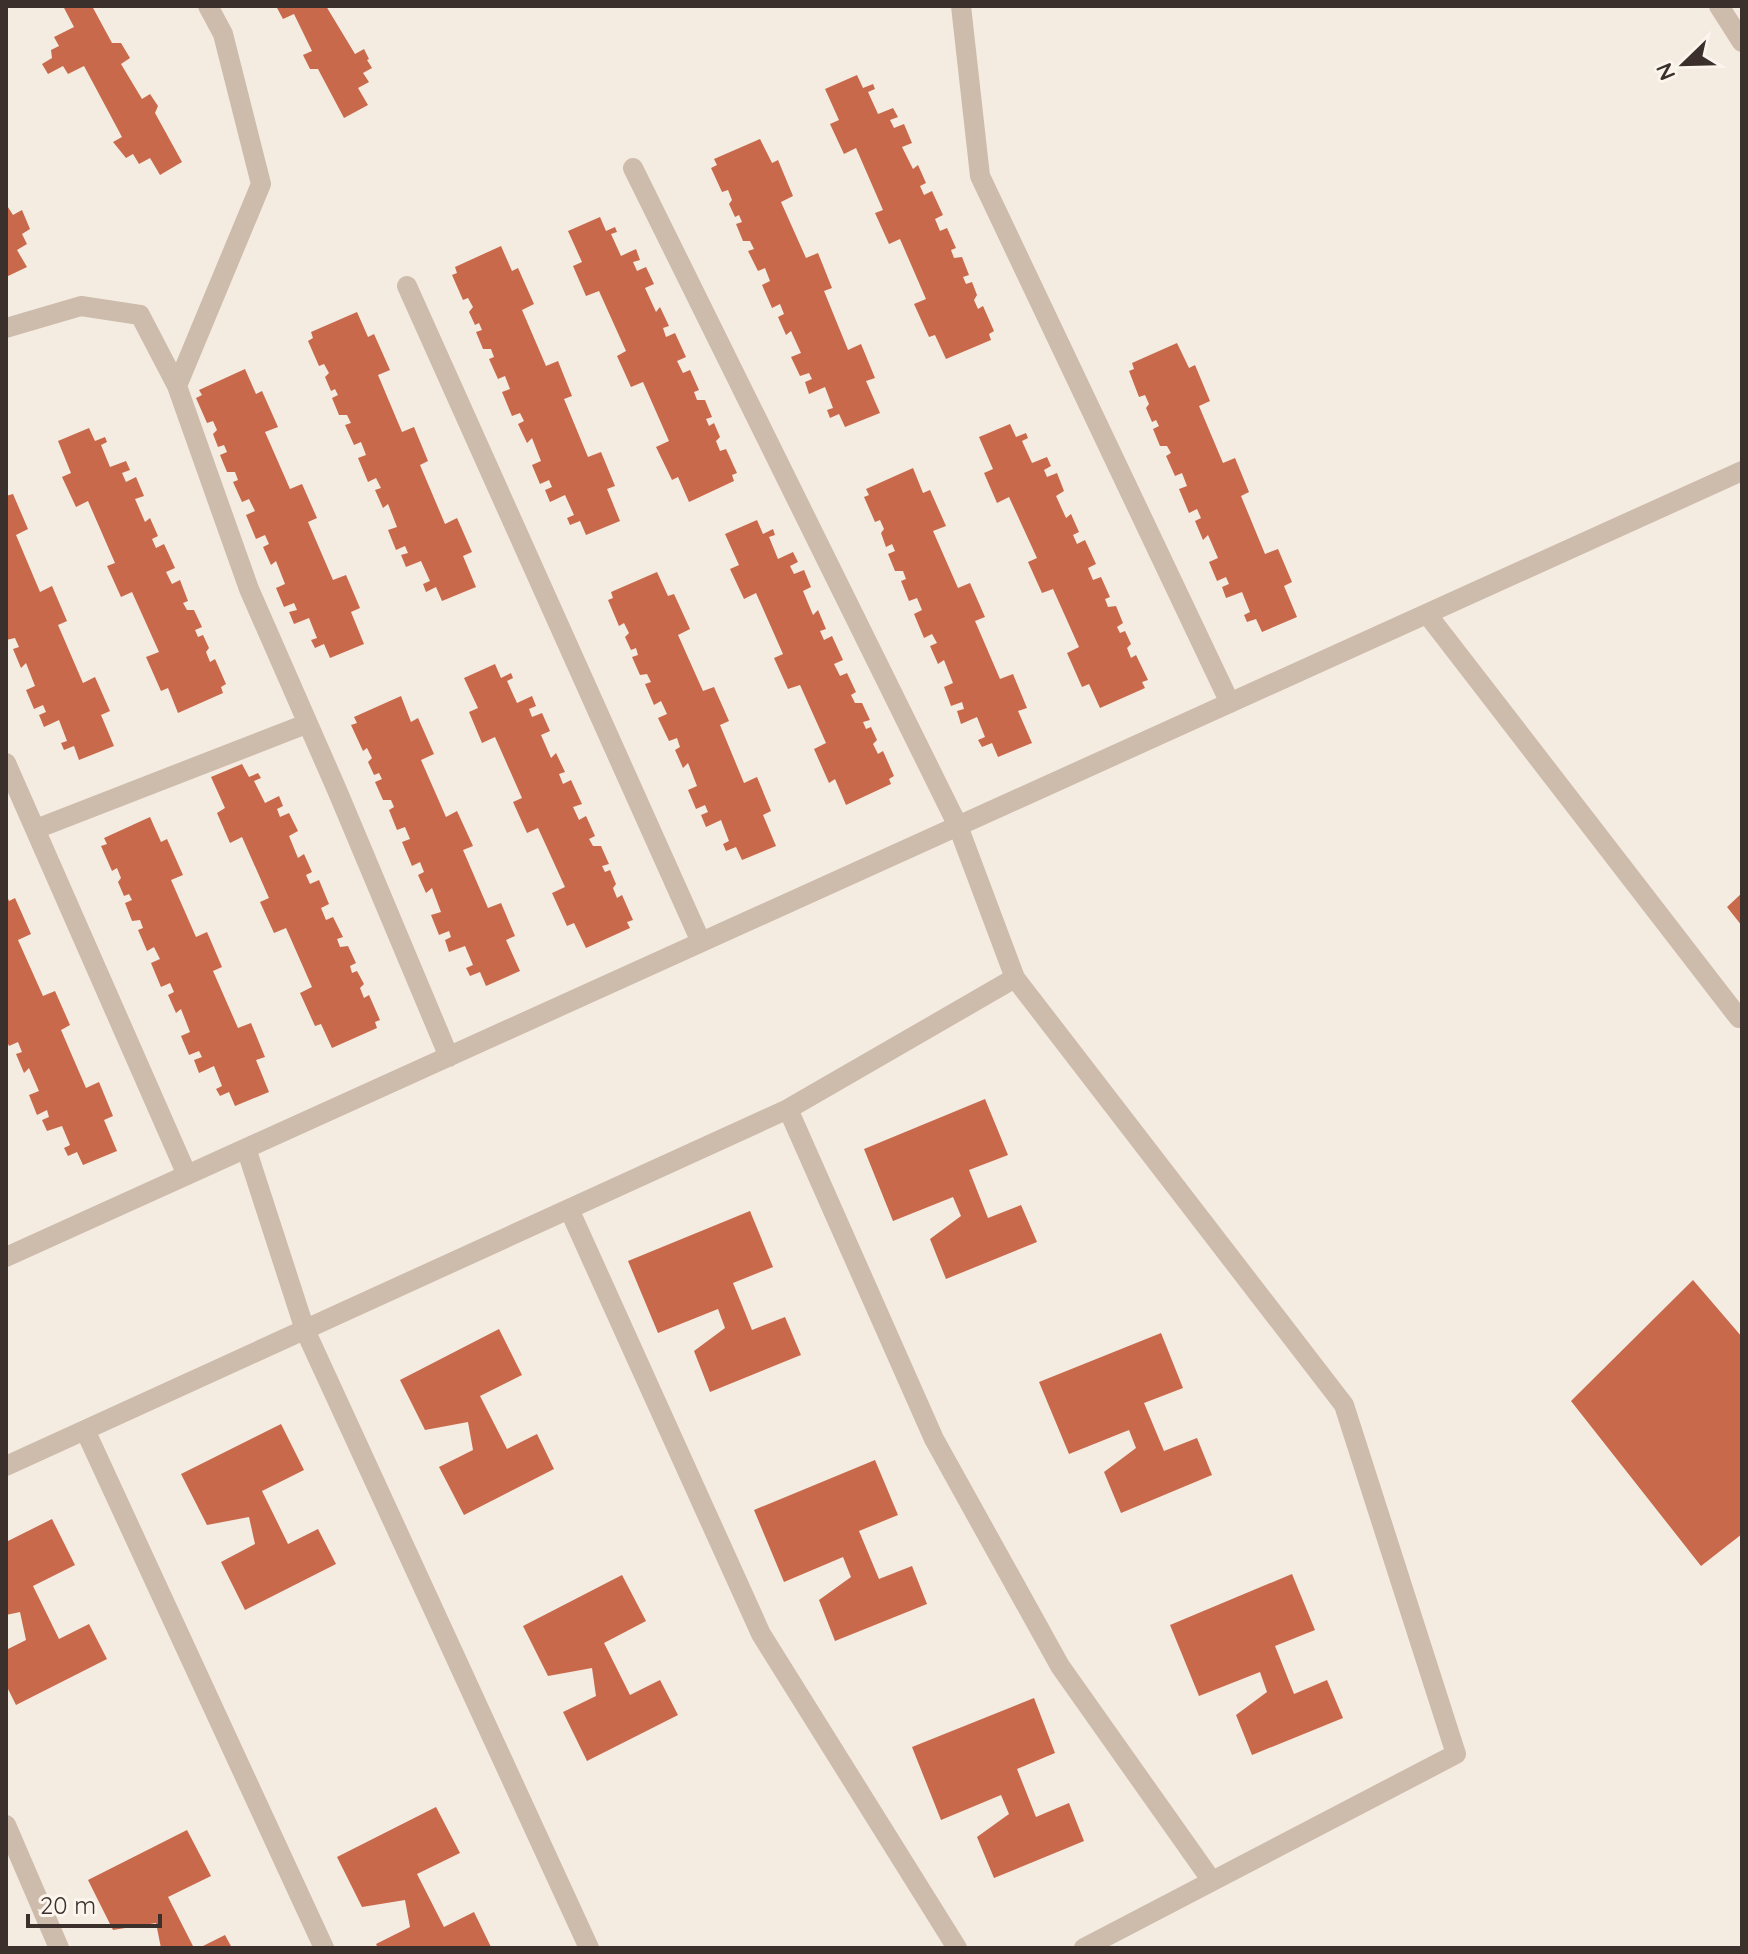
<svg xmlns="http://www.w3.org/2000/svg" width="1748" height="1954" viewBox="0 0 1748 1954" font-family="Quicksand,sans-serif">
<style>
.building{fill:#c8694b}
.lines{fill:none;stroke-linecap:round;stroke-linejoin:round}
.lane{stroke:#cdbbac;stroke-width:20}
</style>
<rect width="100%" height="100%" fill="#f4ebe1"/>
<path class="building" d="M63,6h29l20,37h9l9,15 -9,6 21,35 8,-5 8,12 -3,7 27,49 -22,13 -10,-17 -11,6 -6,-10 -7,4 -13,-16 9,-5 -38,-71 -16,8 -5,-8 -15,8 -6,-10 10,-6 -1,-8 8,-4 -5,-9 20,-10z
M276,6h50l29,48 9,-5 5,10 -2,1 5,8 -9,5 6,9 -11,6 10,17 -24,13 -26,-49h-8l-7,-14 9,-4 -18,-37 -11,5z
M857,75l6,13 10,-4 2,5 -7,3 10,22 15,-6 5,9 -8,3 4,8 10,-4 8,19 -10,4 11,22 5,-4 8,18 -6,3 4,9 8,-4 11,24 -8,4 5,12 7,-3 9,20 -5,2 3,8 8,-1 7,18 -6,2 3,7 6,-2 5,13 -3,5 4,9 5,-3 11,25 -5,3 2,6 -45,19 -11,-24 -6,2 -15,-33 12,-5 -26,-60 -11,5 -14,-31 8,-3 -27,-62 -12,6 -14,-30 9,-4 -14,-31z
M760,139l12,24 6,-3 15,36 -12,6 25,56 12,-5 14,35 -8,3 24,59 13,-6 14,34 -9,3 14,32 -35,14 -6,-13 -9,4 -3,-8 6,-2 -8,-21 -16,7 -4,-12 7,-3 -3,-6 -9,3 -9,-19 10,-4 -10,-22 -5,4 -8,-18 6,-3 -4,-10 -8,4 -10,-23 8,-4 -5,-13 -7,3 -10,-20 6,-2 -4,-8h-7l-7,-17 6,-2 -3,-7 -4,2 -6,-13 3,-4 -4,-10 -6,2 -11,-24 6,-3 -3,-6z
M6,204l7,11 9,-5 8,19 -8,5 5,10 -10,6 10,17 -21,10z
M600,217l6,14 9,-4 2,5 -6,2 10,22 15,-7 4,11 -7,2 4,9 9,-4 8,17 -9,4 11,24 4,-5 9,19 -6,2 3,9 9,-4 11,24 -9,4 6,12 7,-3 9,20 -5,2 3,8h8l7,17 -6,2 3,7 5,-3 6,14 -4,4 4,10 6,-2 11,24 -5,2 2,6 -45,21 -11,-25 -6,3 -16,-33 13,-6 -26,-59 -12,5 -14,-31 9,-5 -27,-60 -13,5 -13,-30 9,-4 -14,-31z
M501,246l11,25 6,-3 16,36 -12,6 24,56 12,-5 14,35 -8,3 24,58 13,-5 14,34 -8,3 13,32 -34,14 -6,-14 -10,4 -3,-7 7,-3 -9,-20 -15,7 -5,-12 7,-3 -3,-7 -9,4 -8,-19 9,-4 -9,-23 -5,5 -9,-19 6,-3 -4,-8 -8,3 -10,-24 8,-3 -5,-13 -7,3 -9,-20 5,-2 -3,-8h-8l-7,-17 6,-2 -3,-7 -4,2 -6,-13 4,-5 -5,-9 -5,2 -11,-25 5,-2 -2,-6z
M357,312l11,25 6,-3 16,36 -12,5 24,57 12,-5 14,34 -8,4 25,59 12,-6 15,34 -9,4 13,31 -34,14 -6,-14 -10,5 -3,-8 7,-3 -9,-20 -15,6 -5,-12 7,-2 -3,-7 -9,4 -8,-20 9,-3 -9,-23 -5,4 -8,-18 6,-2 -5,-10 -8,4 -10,-24 8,-3 -5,-13 -7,3 -9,-20 6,-2 -4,-8h-8l-7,-17 6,-3 -3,-6 -4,2 -6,-14 4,-4 -5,-9 -5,2 -11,-25 5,-3 -2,-6z
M1177,343l12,25 6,-3 15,36 -11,5 24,57 12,-5 14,34 -8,4 24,58 13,-5 14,33 -8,4 13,31 -35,15 -6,-13 -9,3 -3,-7 6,-3 -8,-20 -16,6 -4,-11 7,-3 -3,-7 -9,4 -8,-19 9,-4 -10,-23 -5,5 -8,-19 6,-3 -4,-9 -8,4 -10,-24 8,-3 -5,-13 -7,3 -9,-20 5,-3 -4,-7h-7l-7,-17 6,-3 -3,-6 -4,2 -6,-14 3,-4 -4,-9 -6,2 -10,-26 5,-2 -2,-6z
M245,369l11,25 6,-3 16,36 -13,5 25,57 12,-5 15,34 -9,4 25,58 13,-5 14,33 -9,4 13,32 -34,14 -6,-14 -9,4 -4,-8 6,-2 -8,-20 -15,6 -5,-12 8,-2 -3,-7 -10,4 -8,-19 9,-4 -9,-23 -5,4 -8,-18 6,-3 -4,-9 -9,4 -10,-24 9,-4 -6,-12 -7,3 -9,-20 5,-2 -3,-8h-8l-7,-17 7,-3 -3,-7 -6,2 -5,-13 4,-4 -4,-9 -6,2 -11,-25 6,-3 -3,-5z
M1010,424l6,13 10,-4 2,5 -6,3 10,22 15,-6 4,9 -7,4 3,7 10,-4 7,18 -8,5 10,22 5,-4 8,18 -6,3 4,9 8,-4 11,24 -8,4 5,12 8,-3 9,20 -5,2 3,8 8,-1 7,17 -6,4 3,6 5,-2 6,13 -4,4 4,10 5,-3 12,25 -6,2 3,6 -45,20 -11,-24 -7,3 -15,-34 12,-6 -26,-58 -11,4 -14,-31 9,-4 -28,-61 -12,6 -13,-30 9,-4 -14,-32z
M89,428l6,13 10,-4 2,5 -6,3 9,22 16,-6 4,9 -8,3 4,9 10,-5 8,19 -9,3 10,23 5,-4 8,18 -6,3 4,9 8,-4 11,24 -9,4 6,12 8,-4 8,21 -5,2 4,7h7l8,17 -7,3 3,7 5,-2 6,13 -3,4 4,10 5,-3 11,25 -5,3 2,6 -45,20 -10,-25 -7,3 -15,-34 13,-5 -27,-60 -11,5 -14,-31 8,-3 -27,-62 -12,6 -14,-30 9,-4 -13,-32z
M913,468l10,25 7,-3 16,36 -13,5 25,57 12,-5 15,34 -10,4 25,58 13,-5 14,34 -9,3 14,32 -34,14 -6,-14 -10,4 -4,-7 7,-3 -8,-20 -16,7 -4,-13 7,-2 -2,-7 -11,4 -7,-19 9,-4 -9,-23 -6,4 -8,-18 7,-3 -5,-9 -8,4 -10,-24 8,-4 -5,-12 -8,3 -8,-20 5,-2 -3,-8h-8l-7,-17 7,-3 -3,-7 -6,3 -5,-14 3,-4 -4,-9 -5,2 -11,-25 5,-2 -3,-6z
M13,494l15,35 -12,6 24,57 12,-6 15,35 -9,4 25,58 12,-6 15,34 -9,4 13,31 -35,14 -5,-14 -10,4 -3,-7 6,-2 -8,-21 -15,7 -5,-12 7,-3 -3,-7 -9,4 -8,-19 9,-4 -9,-23 -5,5 -8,-19 6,-2 -4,-9 -9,2v-144z
M757,520l6,14 10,-5 2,6 -6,2 9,22 15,-7 5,10 -8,4 4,8 10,-4 7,17 -8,4 10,24 5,-5 8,19 -6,2 4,9 8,-4 11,24 -9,4 6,12 7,-3 9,19 -5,3 4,8h7l8,17 -7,2 3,7 5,-2 6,13 -4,4 5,10 5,-3 11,25 -5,3 2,5 -45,21 -11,-26 -6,4 -15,-34 12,-6 -26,-58 -12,4 -14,-31 9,-4 -27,-61 -12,6 -14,-30 9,-4 -14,-31z
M657,572l11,24 6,-2 16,35 -12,6 25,56 11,-4 15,34 -9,4 24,58 13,-6 14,34 -8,4 13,31 -34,14 -6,-13 -10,4 -3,-7 6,-3 -8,-21 -15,7 -5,-12 7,-3 -3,-7 -9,4 -8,-19 9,-4 -9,-23 -5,5 -8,-18 5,-3 -3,-9 -8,3 -11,-23 9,-4 -6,-13 -7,4 -9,-21 6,-2 -4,-8 -7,1 -8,-18 6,-2 -2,-7 -5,2 -6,-13 4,-4 -5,-10 -5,3 -11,-26 5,-2 -2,-6z
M495,664l6,14 10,-5 2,5 -6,3 10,22 15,-7 4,10 -7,3 3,8 10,-4 8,18 -9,4 10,23 5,-5 9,19 -6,2 4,10 8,-4 11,24 -9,3 6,13 7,-4 9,20 -6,3 4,7h8l8,18 -7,2 3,6 5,-2 6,14 -3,4 4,10 5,-3 11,25 -6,2 3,6 -44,20 -12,-25 -7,3 -15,-33 13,-6 -27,-59 -11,5 -14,-31 9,-4 -27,-61 -13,6 -13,-31 9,-4 -14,-30z
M401,696l10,26 7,-4 16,36 -13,6 25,57 11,-6 16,35 -10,4 25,58 13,-5 14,33 -9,4 14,31 -34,15 -6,-14 -10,4 -4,-8 7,-3 -8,-19 -16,6 -4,-12 6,-3 -2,-6 -10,4 -8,-20 10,-3 -9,-24 -6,5 -8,-18 6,-3 -4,-10 -8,4 -10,-24 8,-3 -5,-12 -8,3 -8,-20 5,-3 -3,-7h-8l-8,-18 7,-3 -3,-6 -5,2 -6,-13 4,-4 -5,-10 -4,3 -12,-26 6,-2 -3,-6z
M242,764l7,13 9,-4 3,5 -7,3 11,22 14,-7 4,10 -6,3 3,8 9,-4 9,18 -9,5 9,22 6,-4 8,18 -6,3 4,9 9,-4 10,24 -8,4 5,12 7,-3 10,20 -6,2 3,8 8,-1 8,17 -6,3 2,7 5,-2 7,13 -4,4 4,10 5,-3 11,25 -5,2 2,6 -45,20 -11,-24 -6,2 -15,-33 12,-6 -26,-59 -12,5 -14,-31 9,-4 -27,-61 -12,6 -13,-30 8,-5 -14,-31z
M150,817l11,25 6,-3 16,36 -12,5 25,57 11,-5 15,35 -9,4 25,57 13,-5 14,34 -9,3 13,32 -34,14 -6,-14 -9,4 -4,-7 6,-3 -8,-20 -15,7 -5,-13 8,-3 -3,-6 -10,4 -8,-19 9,-4 -9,-23 -5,4 -8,-18 6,-3 -4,-9 -9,4 -10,-24 9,-4 -6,-12 -7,4 -9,-21 5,-2 -3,-8 -8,1 -7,-18 7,-3 -3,-6 -5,2 -6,-14 3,-4 -4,-10 -5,3 -11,-25 6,-2 -3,-6z
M1742,893v33l-15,-19z
M6,894l3,7 6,-3 16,36 -13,6 25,56 12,-5 15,34 -9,5 25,58 13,-6 14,34 -9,4 13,31 -34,14 -6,-13 -9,4 -4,-8 6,-3 -8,-19 -15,5 -5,-11 7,-3 -2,-7 -10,5 -8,-20 10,-4 -10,-23 -5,5 -8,-19 6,-2 -4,-10 -9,4 -3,-7z
M985,1099l23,56 -39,15 19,48 33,-13 16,37 -91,37 -16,-40 31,-23 -8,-19 -60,24 -29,-72z
M750,1211l23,56 -40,16 19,47 33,-13 16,38 -91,37 -16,-41 31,-23 -7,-19 -60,24 -30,-72z
M1693,1280l49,57v197l-41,32 -130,-165z
M499,1329l23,46 -42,21 27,53 30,-15 17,35 -90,46 -25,-48 34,-17 -5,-28 -43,8 -25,-50z
M1161,1333l22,55 -39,15 20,48 33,-13 15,37 -91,38 -17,-41 32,-24 -7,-18 -60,24 -30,-72z
M281,1424l23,46 -42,21 26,53 30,-15 18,35 -91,46 -24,-48 34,-18 -6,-27 -42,8 -26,-51z
M875,1460l23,55 -39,16 20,48 33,-13 15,38 -92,37 -16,-41 32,-23 -8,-20 -59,25 -30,-72z
M52,1519l23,46 -42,21 26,53 30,-15 18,35 -91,46 -10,-20v-35l20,-10 -6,-28 -14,3v-73z
M1292,1574l23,56 -40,16 19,48 33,-14 16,38 -91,37 -16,-40 31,-23 -7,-20 -61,24 -29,-71z
M622,1575l24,46 -42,22 26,52 30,-15 18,35 -91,46 -24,-49 33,-16 -4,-28 -44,8 -25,-50z
M1034,1698l21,55 -38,16 19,48 33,-14 15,38 -90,37 -17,-41 32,-23 -8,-19 -60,25 -29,-73z
M436,1807l24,46 -43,21 27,53 30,-15 17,35 -113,1 -2,-4 34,-17 -5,-27 -43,7 -25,-50z
M187,1830l24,46 -43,21 26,51h-33l-5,-25 -43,7 -25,-50z
M225,1935l7,13h-33z"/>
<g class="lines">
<path class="lane" d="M961,6l19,170 250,527
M1719,6l23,36
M633,168l325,658 57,152 329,427 112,349 -372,194
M407,286l294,656
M6,328l75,-22 59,9 37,71 72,203 88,201 112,267
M177,386l84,-202 -38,-150 -15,-28
M1427,614l312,404
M6,763l181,412
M36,829l270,-105
M788,1109l146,330 126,227 152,215
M246,1148l59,182 284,618
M569,1209l192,425 196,314
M6,1257l1736,-786
M85,1430l239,518
M6,1466l782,-357 227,-131
M6,1825l53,123"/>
</g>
<rect width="1748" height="1954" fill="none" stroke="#3b302b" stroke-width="16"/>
<g transform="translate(1684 64) rotate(247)" stroke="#fbf5ee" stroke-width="6" paint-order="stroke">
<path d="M0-6L14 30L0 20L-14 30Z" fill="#3b302b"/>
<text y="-12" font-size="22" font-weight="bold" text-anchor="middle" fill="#3b302b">N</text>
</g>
<path d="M28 1914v12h132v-12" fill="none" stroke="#3b302b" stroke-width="4"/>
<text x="40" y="1914" font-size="24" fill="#3b302b" stroke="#fbf5ee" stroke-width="6" paint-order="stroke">20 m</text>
</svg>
